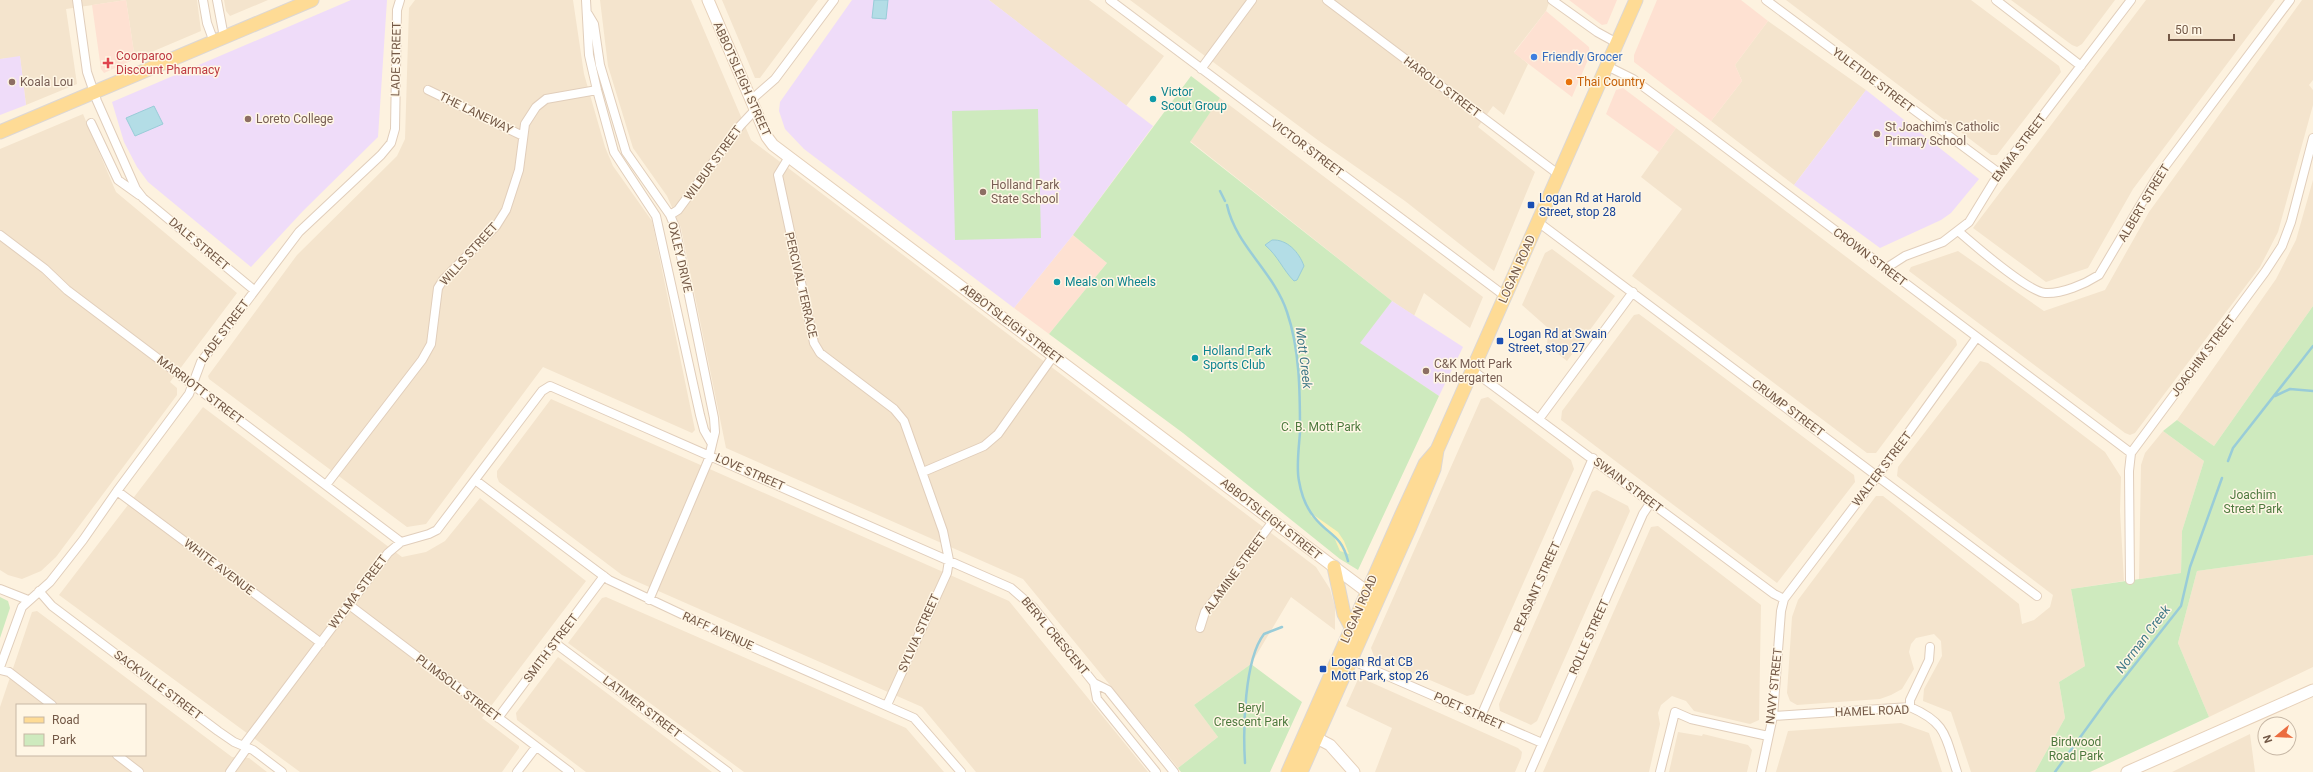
<svg xmlns="http://www.w3.org/2000/svg" width="2313" height="772" viewBox="0 0 2313 772" font-family="Roboto,sans-serif">
<style>
.residential{fill:#f4e4cd;fill-rule:evenodd}
.commercial{fill:#fee1d2}
.education{fill:#efdcf9}
.green{fill:#ceeabe}
.sand{fill:#fef1b8}
.water{fill:#b3dde6;stroke:#99ccd8}
.lines{fill:none;stroke-linecap:round;stroke-linejoin:round}
.stream{stroke:#99ccd8;stroke-width:2.5}
.street-casing{stroke:#e1cebb;stroke-width:10}
.secondary-casing{stroke:#e6d0b9;stroke-width:13}
.primary-casing{stroke:#ddd7d3;stroke-width:15}
.street{stroke:#fff;stroke-width:8}
.secondary{stroke:#fff;stroke-width:11}
.primary{stroke:#fedb95;stroke-width:13}
.shop-dot{fill:#3f7fe0;stroke:#fff6e5;stroke-width:1.5}
.health-dot{fill:#e0444e;stroke:#fff6e5;stroke-width:1.5}
.education-dot{fill:#8d6e63;stroke:#fff6e5;stroke-width:1.5}
.food-dot{fill:#e8710a;stroke:#fff6e5;stroke-width:1.5}
.culture-dot{fill:#0f9aa8;stroke:#fff6e5;stroke-width:1.5}
.transit-dot{fill:#1a4fb4;stroke:#fff6e5;stroke-width:1.5}
.labels{text-anchor:middle;dominant-baseline:central;stroke-width:3;stroke-linejoin:round;paint-order:stroke}
.health-label{font-size:12px;fill:#be3a42;stroke:#fff6e5;text-anchor:start}
.shop-label{font-size:12px;fill:#366cbe;stroke:#fff6e5;text-anchor:start}
.street-label{font-size:12px;fill:#735846;stroke:#fff6e5}
.education-label{font-size:12px;fill:#785e54;stroke:#fff6e5;text-anchor:start}
.food-label{font-size:12px;fill:#c56008;stroke:#fff6e5;text-anchor:start}
.culture-label{font-size:12px;fill:#0d838f;stroke:#fff6e5;text-anchor:start}
.transit-label{font-size:12px;fill:#164399;stroke:#fff6e5;text-anchor:start}
.park-label{font-size:12px;fill:#4d793e;stroke:#fff6e5}
.water-label{font-size:13px;font-style:italic;fill:#407988;stroke:#fff6e5}
</style>
<rect width="100%" height="100%" fill="#fdf2df"/>
<path class="residential" d="M0,0h197l4,31 -66,28 -9,-59 -60,9 11,75 -51,21 -6,-48 -20,2z
M224,0h44l-38,16 -4,-5z
M415,0h158l11,74 21,73 8,19 39,55 43,209 -3,3 -149,-66 -117,157 -19,3 -198,-148 -1,-3 89,-121 100,-99 8,-17 4,-131z
M600,0h91l60,140 565,427 14,22 5,18v23l-44,-33 -40,67 -57,41 24,32 -40,31 -155,-189 -297,-131 -45,-220 -14,-32 -34,-48 -25,-82z
M722,0h96l-58,78h-5z
M989,0h100l75,56 -38,50z
M1130,0h420l-4,11 -32,41 14,12 -24,51 -11,-9 -15,21 57,45 -41,99 -89,-70 -86,-60z
M1786,0h185l88,66 2,6 -64,83h-6z
M2011,0h104l-33,44 -5,3 -5,-2z
M2146,0h129l-142,189 -45,79 -42,14 -73,-54z
M2302,0h11v80l-4,5 4,5v15l-35,127 -18,35 -125,166 -5,2 -5,-2 -216,-162 2,-4 47,-16 86,60 61,-21 44,-78z
M1768,21l98,69 -72,95 -83,-64 31,-40 -7,-16z
M1220,98l263,199 -13,31 -46,-35 -10,23 -22,-15 -202,-160z
M83,114l33,78 121,101 -67,89 7,6v7l-121,162 -15,14 -19,8 -14,-4 -8,-5v-421z
M1676,128l280,212 1,5 -81,108h-9l-235,-177 50,-67 -41,-32z
M2313,180v126l-99,140 -37,-26 99,-141 20,-39z
M1552,249l63,47 -48,65 -20,-16 1,-17 -26,-23 23,-52z
M1639,314l215,161 1,7 -78,101 -216,-163 1,-9 72,-96z
M1980,361l8,2 117,89 16,25 -1,34 4,70 -53,8 14,77 -26,16 6,36 -30,54h-64l-20,-60 -28,-11 1,-12 18,-33 -1,-15 -7,-7 -18,4 -5,6 -2,8 5,17 -12,20 -11,6 -11,4 -83,6 -7,-4 -3,-8 5,-76 6,-17 78,-104h7l136,108 3,20 12,-4 16,-13 3,-12 -156,-119 1,-9z
M1488,397l83,63 3,9 -100,225 -7,2 -93,-40 -3,-8 110,-249z
M551,399l458,202 139,171h-172l-54,-65 -300,-132 -123,-93 -2,-5v-6z
M203,407l199,150 24,-5 19,-11 35,-43 106,83 -104,137 37,28v2l-17,24h-202l-241,-177z
M2163,431l41,30 -22,70 -1,42 -42,6 2,-114 4,-12z
M1597,490l31,16 2,5 -93,210 -6,4 -31,-14 -1,-7 93,-212z
M1658,526l103,79 -2,115 -9,4 -56,-13 -8,-10 -14,-5 -11,9 -3,8 2,11 -11,48h-106l108,-245z
M2313,555v112l-104,50 -31,-74 19,-72z
M606,597l300,131 38,44h-200l-176,-129 34,-45z
M37,611l195,146 17,1 18,14h-267v-65l32,-95zM17,705h128v50h-128z
M558,657l38,28 116,87h-126l-69,-52 -1,-7z
M1359,677l159,71 4,4 -1,6 -6,14h-140l17,-44 -46,-22z
M1901,723l28,10 13,39h-166l12,-41z
M1678,732l24,4 1,-2 45,11 4,5 -5,22h-78z
M2250,734l5,38h-83z"/>
<path class="commercial" d="M126,0l9,59 -31,14 -3,-4 -9,-64z
M1569,0h48l-10,24 -5,1z
M1657,0h84l27,21 -33,44 7,16 -31,40 -77,-59v-7z
M1546,11l43,36 1,8 -18,42 -58,-44z
M1623,88l53,40 -17,24 -53,-38 10,-24z
M1073,235l34,28 -58,71 -35,-26z"/>
<path class="education" d="M351,0h36l-9,137 -75,74 -52,56 -103,-85 -11,-15 -13,-25 -12,-40z
M852,0h137l164,126 -80,109 -59,73 -210,-159 -19,-20 -6,-18 1,-9z
M20,56l6,49 -26,10v-56z
M1866,90l113,89 -28,34 -10,7 -61,28 -86,-63z
M1392,301l71,46 -24,49 -80,-53z"/>
<path class="green" d="M1191,76l29,22 -30,44 202,159 -32,42 79,53 -81,174 -18,-11 -157,-126 -134,-99 58,-71 -34,-28z
M1038,109l3,129 -86,2 -3,-129z
M2313,306v249l-116,16 -19,72 31,74 -119,55h-55l30,-54 -6,-36 26,-16 -14,-77 110,-16 1,-42 22,-70 -41,-30 14,-11 37,26z
M0,597l8,4 2,7 -10,30z
M1251,664l51,38 -32,70h-89l-3,-4 40,-31 -24,-32z"/>
<path class="sand" d="M1311,513l27,19 6,9 5,13 -9,-3 -6,-14 -23,-21z"/>
<path class="water" d="M874,0h14l-2,19 -14,-1z
M154,106l9,18 -28,12 -9,-18z
M1272,240c15,-1 27,12 32,26l-7,14 -3,1c-11,-11 -16,-25 -29,-36z"/>
<g class="lines">
<path class="stream" d="M1220,191l5,10
M1227,205c9,41 47,67 60,107 13,38 13,81 13,120 -1,15 -4,35 -1,49 2,12 7,26 15,36 15,19 27,17 34,44
M2275,396l15,-7 23,2
M2228,461l5,-13 80,-102
M1245,763c-2,-33 -1,-103 19,-129l18,-7
M2055,772l55,-76 71,-90 9,-39 32,-89"/>
<g class="street-casing">
<path id="street" d="M77,0l10,72 10,29 39,88 7,9 111,92
M203,0l4,23 7,19
M217,0l7,37
M586,0l3,55 8,35 17,62 42,64 44,199 4,15 8,14
M1110,0l395,296
M1327,0l231,174
M1552,0l45,32 20,11
M1766,0l233,173
M1996,0l85,66
M588,14l6,10 6,41 26,87 44,63 5,12 39,191 1,14 -7,29 -59,139
M1607,66l26,13 61,45 437,329
M1201,69l51,-69
M428,90l95,46
M751,100l24,-21 59,-79
M91,123l27,57 21,15
M789,157l-11,18 36,168 6,10 74,56 10,12 39,110 6,29 -2,13 -60,132
M670,215l8,-5 62,-84 15,-16
M1538,222l499,374
M1958,231c15,13 69,60 87,62 17,1 40,-9 54,-18l58,-98 133,-177
M0,235l45,34 22,21 334,252
M1888,271l3,-6 14,-9 38,-14 26,-20 30,-49 132,-173
M1472,370l302,224 10,5
M1539,419l94,-127
M923,472l61,-26 14,-12 56,-79
M475,480l134,100 136,64 169,74 47,54
M326,485l96,-125 9,-16 7,-56 5,-8 53,-54 10,-16 13,-40 6,-46 11,-17 10,-8 51,-9
M117,491l204,152
M2130,580l-1,-109 2,-18 134,-181 17,-26 9,-24 22,-84
M0,589l28,11
M39,591l13,15 166,125 16,11 19,8 29,22
M348,604l222,168
M1200,628l5,-16 69,-92
M555,643l173,129
M1351,660l191,83
M0,667l22,-60 28,-25 33,-42 34,-49 72,-97 12,-32 98,-130 82,-77 10,-12 4,-14 2,-119 3,-10
M0,670l9,2 43,33
M1094,683l3,16 59,73
M1910,707v-7l19,-40 1,-13
M1481,716l112,-258
M1773,716l137,-9c37,16 35,29 47,65
M498,718l106,-142
M243,746l145,-193 13,-11 28,-8 8,-4 105,-139 8,-5 461,202 23,20 60,75 14,7 66,82
M117,755l22,17
M230,772l17,-24
M517,772l19,-25
M1530,772l113,-258 8,-12
M1660,772l15,-60 16,7 77,17
M1761,772l12,-56 8,-105 3,-12 94,-124 99,-138"/>
</g>
<g class="secondary-casing">
<path id="secondary" d="M708,0l59,137 6,8 601,452
M1309,734l21,11 24,27
M2127,772l186,-82"/>
</g>
<g class="primary-casing">
<path id="primary" d="M0,132l312,-132
M1334,567l10,47 7,13
M1288,772l113,-256 24,-52 12,-14
M1301,772l109,-245 24,-58 3,-19 199,-450"/>
</g>
<use href="#street" class="street"/>
<use href="#secondary" class="secondary"/>
<use href="#primary" class="primary"/>
</g>
<circle class="shop-dot" cx="1534" cy="57" r="4"/>
<path class="health-dot" d="M106 57h4v4h4v4h-4v4h-4v-4h-4v-4h4z"/>
<g class="education-dot">
<circle cx="12" cy="82" r="4"/>
<circle cx="248" cy="119" r="4"/>
<circle cx="1877" cy="134" r="4"/>
<circle cx="983" cy="192" r="4"/>
<circle cx="1426" cy="371" r="4"/>
</g>
<circle class="food-dot" cx="1569" cy="82" r="4"/>
<g class="culture-dot">
<circle cx="1153" cy="99" r="4"/>
<circle cx="1057" cy="282" r="4"/>
<circle cx="1195" cy="358" r="4"/>
</g>
<g class="transit-dot">
<rect x="1527" y="201" width="8" height="8" rx="2"/>
<rect x="1496" y="337" width="8" height="8" rx="2"/>
<rect x="1319" y="665" width="8" height="8" rx="2"/>
</g>
<g class="labels">
<g class="health-label">
<text x="116" y="56">Coorparoo<tspan x="116" dy="14">Discount Pharmacy</tspan></text>
</g>
<g class="shop-label">
<text x="1542" y="57">Friendly Grocer</text>
</g>
<g class="street-label">
<text transform="translate(396 59) rotate(-89)">LADE STREET</text>
<text transform="translate(742 79) rotate(66)">ABBOTSLEIGH STREET</text>
<text transform="translate(1873 80) rotate(37)">YULETIDE STREET</text>
<text transform="translate(1442 87) rotate(37)">HAROLD STREET</text>
<text transform="translate(476 113) rotate(26)">THE LANEWAY</text>
<text transform="translate(1307 148) rotate(37)">VICTOR STREET</text>
<text transform="translate(2019 148) rotate(-53)">EMMA STREET</text>
<text transform="translate(713 163) rotate(-54)">WILBUR STREET</text>
<text transform="translate(2144 203) rotate(-59)">ALBERT STREET</text>
<text transform="translate(199 244) rotate(40)">DALE STREET</text>
<text transform="translate(469 254) rotate(-48)">WILLS STREET</text>
<text transform="translate(680 257) rotate(77)">OXLEY DRIVE</text>
<text transform="translate(1870 257) rotate(37)">CROWN STREET</text>
<text transform="translate(1517 269) rotate(-66)">LOGAN ROAD</text>
<text transform="translate(801 285) rotate(77)">PERCIVAL TERRACE</text>
<text transform="translate(1012 324) rotate(37)">ABBOTSLEIGH STREET</text>
<text transform="translate(224 331) rotate(-53)">LADE STREET</text>
<text transform="translate(2203 356) rotate(-53)">JOACHIM STREET</text>
<text transform="translate(200 390) rotate(37)">MARRIOTT STREET</text>
<text transform="translate(1788 408) rotate(37)">CRUMP STREET</text>
<text transform="translate(1882 469) rotate(-53)">WALTER STREET</text>
<text transform="translate(750 472) rotate(24)">LOVE STREET</text>
<text transform="translate(1628 485) rotate(37)">SWAIN STREET</text>
<text transform="translate(1271 519) rotate(38)">ABBOTSLEIGH STREET</text>
<text transform="translate(219 567) rotate(37)">WHITE AVENUE</text>
<text transform="translate(1235 573) rotate(-54)">ALAMINE STREET</text>
<text transform="translate(1537 587) rotate(-66)">PEASANT STREET</text>
<text transform="translate(358 592) rotate(-53)">WYLMA STREET</text>
<text transform="translate(1359 609) rotate(-66)">LOGAN ROAD</text>
<text transform="translate(718 631) rotate(24)">RAFF AVENUE</text>
<text transform="translate(919 633) rotate(-66)">SYLVIA STREET</text>
<text transform="translate(1055 636) rotate(50)">BERYL CRESCENT</text>
<text transform="translate(1589 637) rotate(-66)">ROLLE STREET</text>
<text transform="translate(551 648) rotate(-53)">SMITH STREET</text>
<text transform="translate(158 685) rotate(37)">SACKVILLE STREET</text>
<text transform="translate(1774 686) rotate(-84)">NAVY STREET</text>
<text transform="translate(458 688) rotate(37)">PLIMSOLL STREET</text>
<text transform="translate(642 707) rotate(37)">LATIMER STREET</text>
<text transform="translate(1469 711) rotate(24)">POET STREET</text>
<text transform="translate(1872 711) rotate(-2)">HAMEL ROAD</text>
</g>
<g class="education-label">
<text x="20" y="82">Koala Lou</text>
<text x="256" y="119">Loreto College</text>
<text x="1885" y="127">St Joachim's Catholic<tspan x="1885" dy="14">Primary School</tspan></text>
<text x="991" y="185">Holland Park<tspan x="991" dy="14">State School</tspan></text>
<text x="1434" y="364">C&amp;K Mott Park<tspan x="1434" dy="14">Kindergarten</tspan></text>
</g>
<g class="food-label">
<text x="1577" y="82">Thai Country</text>
</g>
<g class="culture-label">
<text x="1161" y="92">Victor<tspan x="1161" dy="14">Scout Group</tspan></text>
<text x="1065" y="282">Meals on Wheels</text>
<text x="1203" y="351">Holland Park<tspan x="1203" dy="14">Sports Club</tspan></text>
</g>
<g class="transit-label">
<text x="1539" y="198">Logan Rd at Harold<tspan x="1539" dy="14">Street, stop 28</tspan></text>
<text x="1508" y="334">Logan Rd at Swain<tspan x="1508" dy="14">Street, stop 27</tspan></text>
<text x="1331" y="662">Logan Rd at CB<tspan x="1331" dy="14">Mott Park, stop 26</tspan></text>
</g>
<g class="park-label">
<text x="1321" y="427">C. B. Mott Park</text>
<text x="2253" y="495">Joachim<tspan x="2253" dy="14">Street Park</tspan></text>
<text x="1251" y="708">Beryl<tspan x="1251" dy="14">Crescent Park</tspan></text>
<text x="2076" y="742">Birdwood<tspan x="2076" dy="14">Road Park</tspan></text>
</g>
<g class="water-label">
<text transform="translate(1304 358) rotate(83)">Mott Creek</text>
<text transform="translate(2143 639) rotate(-53)">Norman Creek</text>
</g>
</g>
<rect x="16" y="704" width="130" height="52" fill="#fff6e5" stroke="#c7b7a5"/>
<rect x="24" y="717" width="20" height="6" fill="#fedb95" stroke="#c7b7a5"/>
<text x="52" y="724" font-size="12" fill="#735846">Road</text>
<rect x="24" y="734" width="20" height="12" fill="#ceeabe" stroke="#c7b7a5"/>
<text x="52" y="744" font-size="12" fill="#735846">Park</text>
<g transform="translate(2277 736) rotate(252)"><circle r="19" fill="#fff6e5" stroke="#c7b7a5"/>
<path d="M0-3L7 15L0 10L-7 15Z" fill="#eb6d40"/>
<text y="-6" font-size="11" font-weight="bold" text-anchor="middle" fill="#735846">N</text>
</g>
<path d="M2169 34v6h65v-6" fill="none" stroke="#735846" stroke-width="2"/>
<text x="2175" y="34" font-size="12" fill="#735846" stroke="#fff6e5" stroke-width="3" paint-order="stroke">50 m</text>
</svg>
